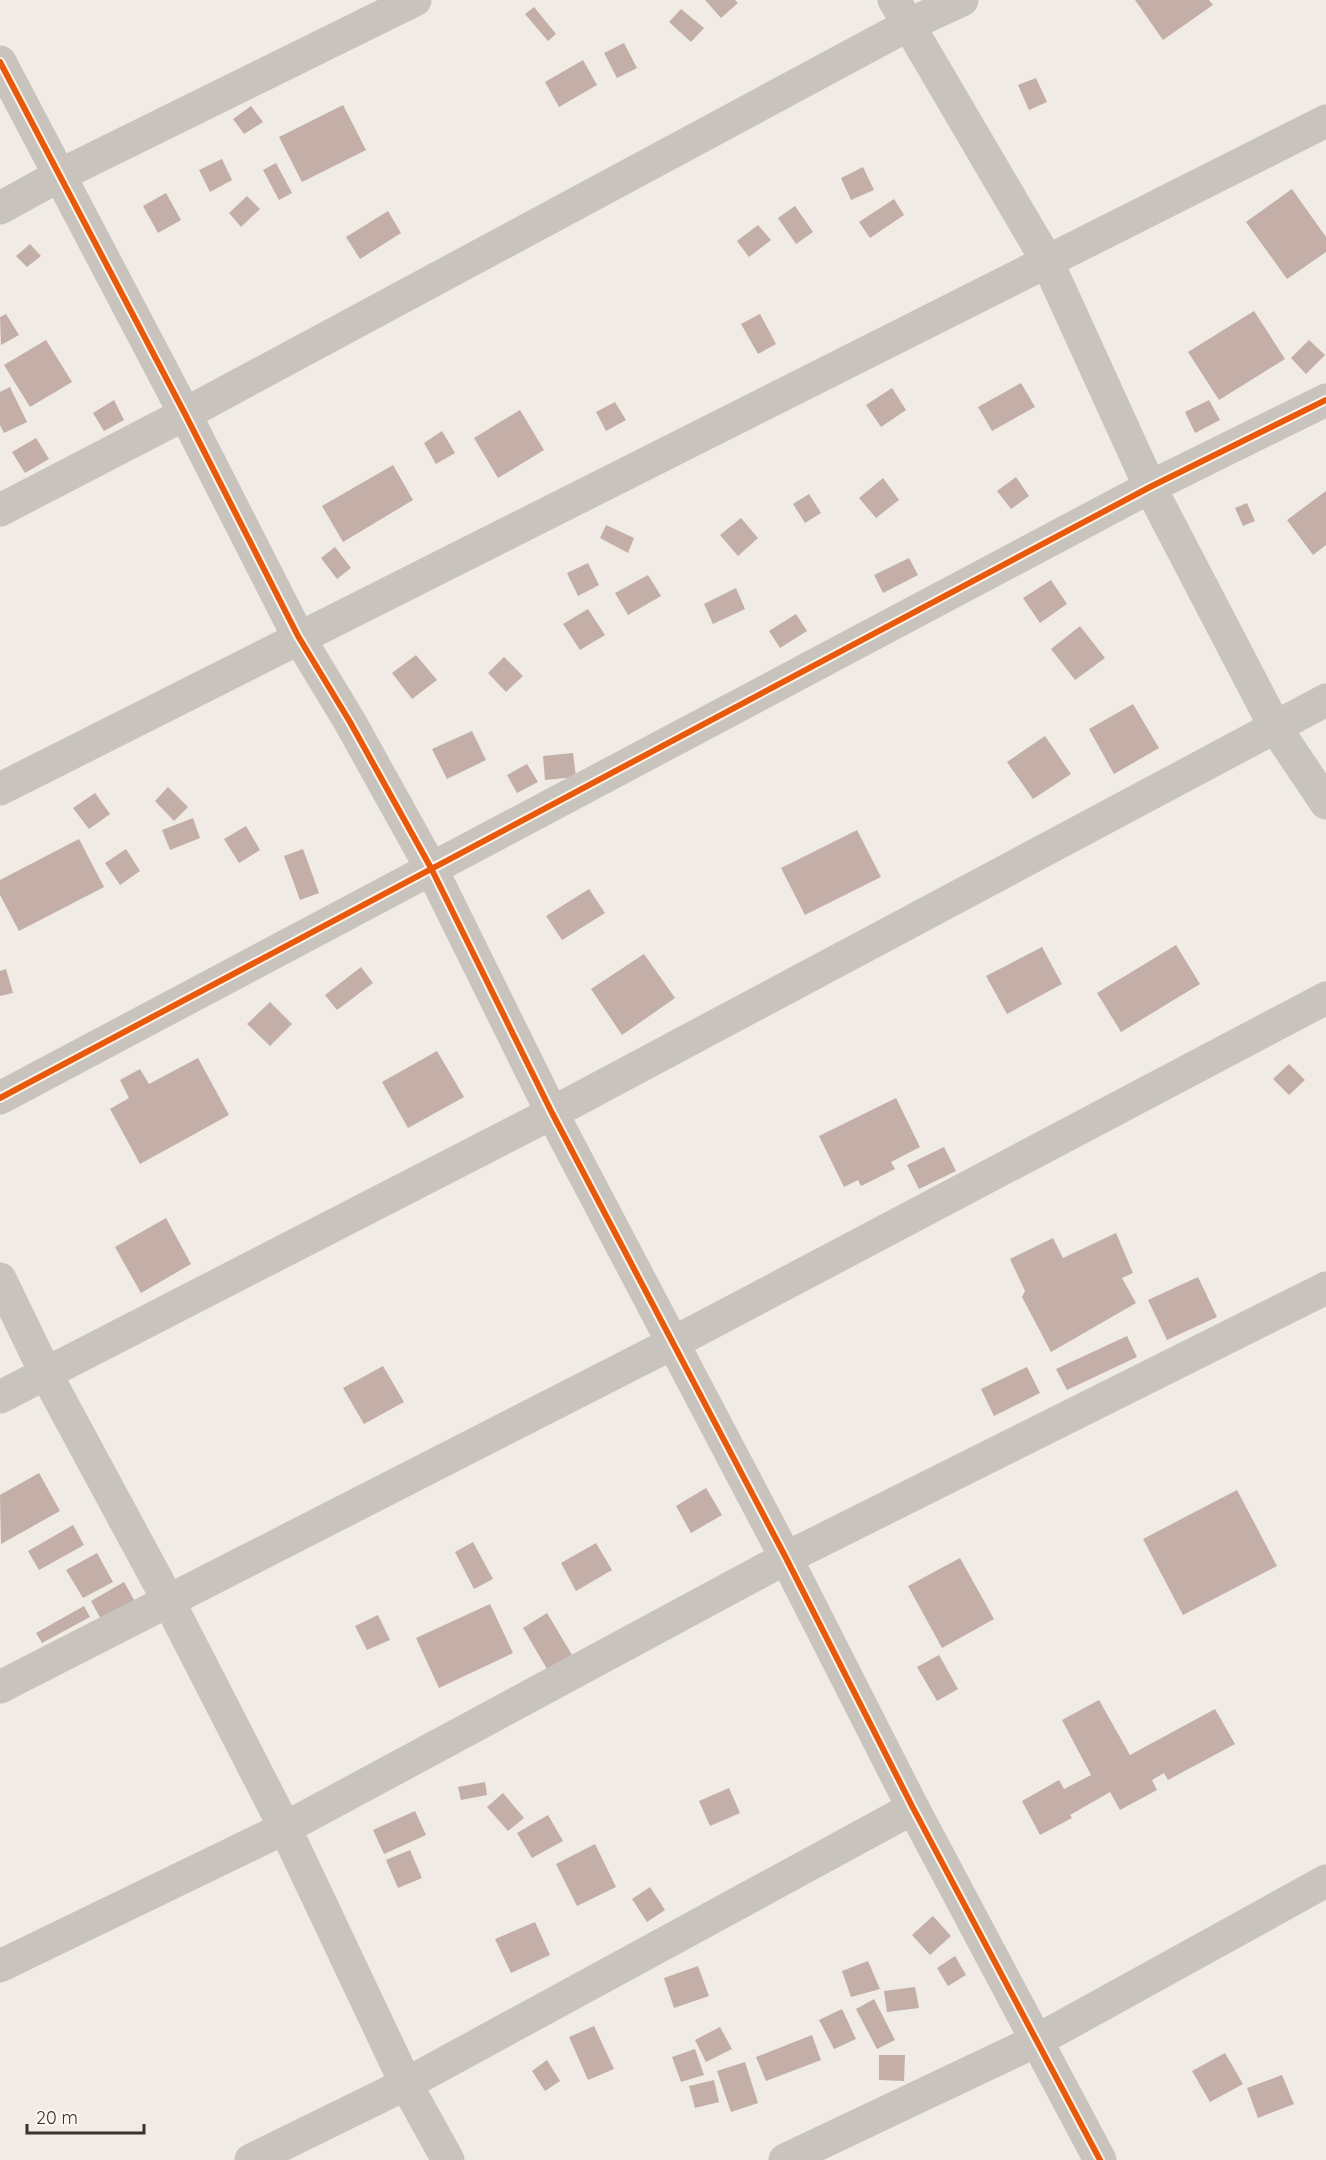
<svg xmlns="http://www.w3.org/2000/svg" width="1326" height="2160" viewBox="0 0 1326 2160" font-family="Quicksand,sans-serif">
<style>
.building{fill:#c3afa7}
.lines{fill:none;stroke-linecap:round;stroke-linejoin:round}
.minor{stroke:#c9c3be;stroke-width:33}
.cycleway-casing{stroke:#fbf5ee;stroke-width:10}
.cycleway{stroke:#e8590c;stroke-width:6}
</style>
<rect width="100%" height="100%" fill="#f0ebe5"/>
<path class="building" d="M705,0h30l3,3 -17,15z
M1135,0h74l4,5 -50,35z
M534,7l22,27 -8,7 -23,-27z
M681,9l23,19 -13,14 -22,-20z
M624,43l13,25 -20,10 -13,-25z
M583,60l14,25 -38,22 -14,-25z
M1036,78l11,24 -18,8 -11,-25z
M343,105l23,45 -64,32 -23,-45z
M251,106l12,16 -19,12 -11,-15z
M222,159l10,21 -22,12 -11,-22z
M276,163l16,30 -13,7 -16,-30z
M863,167l11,23 -23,10 -10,-22z
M1292,189l34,48v15l-39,27 -41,-57z
M166,193l15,27 -23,13 -15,-27z
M247,196l13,13 -19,18 -12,-14z
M894,199l10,16 -34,23 -11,-16z
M795,206l18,26 -17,12 -18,-26z
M388,211l13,22 -41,26 -14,-22z
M758,225l13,15 -22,17 -12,-16z
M30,244l11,12 -14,11 -11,-11z
M1254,311l31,48 -66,41 -31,-48z
M6,314l13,21 -18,10 -1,-28z
M760,314l16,30 -18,10 -17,-30z
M46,340l26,42 -42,25 -26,-42z
M1309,340l16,15 -19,19 -15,-16z
M1021,383l14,24 -43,24 -14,-24z
M10,387l17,35 -23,11 -4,-8v-33z
M892,388l14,22 -25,17 -15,-22z
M114,400l10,20 -20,11 -11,-18z
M1209,400l11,20 -25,13 -10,-21z
M615,402l11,18 -20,11 -10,-19z
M520,410l24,40 -46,28 -24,-40z
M442,431l13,22 -19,11 -12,-21z
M36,438l13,21 -24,14 -13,-21z
M393,465l20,35 -70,42 -21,-36z
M1016,477l13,19 -18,13 -14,-18z
M883,478l16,22 -23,18 -17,-20z
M1326,491v54l-13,10 -26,-35z
M809,494l12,19 -16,10 -12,-19z
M1247,503l8,18 -12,5 -8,-18z
M741,518l17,20 -20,18 -18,-21z
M606,525l28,13 -6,15 -28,-15z
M335,547l16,21 -14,11 -16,-21z
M909,558l9,17 -35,18 -9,-18z
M588,563l11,22 -21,11 -11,-23z
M648,575l13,21 -33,19 -13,-22z
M1051,580l16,24 -27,19 -17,-25z
M736,588l9,21 -32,15 -9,-20z
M588,609l17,26 -25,15 -17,-26z
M796,614l11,17 -27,17 -11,-17z
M1080,626l25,32 -30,22 -24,-31z
M416,655l21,25 -25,19 -20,-26z
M504,657l19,19 -17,16 -18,-19z
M1133,704l26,44 -45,26 -25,-45z
M472,731l14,29 -39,19 -15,-30z
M1045,736l26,38 -38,25 -26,-37z
M573,753l3,24 -31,3 -2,-24z
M527,764l11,18 -21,11 -10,-18z
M168,787l20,20 -14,14 -19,-20z
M95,793l15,21 -21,15 -16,-21z
M193,818l7,20 -30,12 -8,-20z
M246,826l14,24 -21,13 -15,-24z
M857,830l24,47 -76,38 -24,-47z
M79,839l25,48 -85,44 -19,-36v-15z
M126,849l14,22 -20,14 -15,-22z
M303,849l16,44 -19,7 -16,-44z
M589,889l16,24 -43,27 -16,-24z
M1176,945l24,39 -79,48 -24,-39z
M1042,947l20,37 -55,30 -21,-38z
M644,954l31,44 -53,37 -31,-46z
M361,967l12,16 -36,27 -12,-15z
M6,969l7,24 -13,3v-25z
M270,1002l22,22 -22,22 -23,-22z
M437,1051l27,46 -56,31 -26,-46z
M198,1058l31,57 -89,49 -30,-55 19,-11 -9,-18 20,-11 9,15z
M1289,1064l16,16 -16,15 -16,-16z
M896,1098l24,49 -29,15 4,7 -34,17 -3,-6 -14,7 -25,-51z
M944,1147l12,24 -37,18 -12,-24z
M166,1218l25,46 -50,29 -26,-46z
M1116,1233l17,40 -11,5 14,25 -85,49 -29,-55 3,-6 -15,-32 43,-21 10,20z
M1198,1277l19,40 -50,23 -19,-40z
M1127,1336l10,21 -70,33 -11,-21z
M383,1366l21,36 -40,22 -21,-36z
M1027,1367l13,26 -46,23 -13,-27z
M39,1473l21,38 -59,33 -1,-49z
M706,1488l16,27 -31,18 -15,-27z
M1237,1490l40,76 -94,49 -40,-76z
M73,1525l11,20 -45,25 -11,-19z
M473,1542l20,37 -19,10 -19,-37z
M596,1543l16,27 -36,21 -15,-28z
M97,1553l16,29 -30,16 -17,-28z
M960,1558l34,61 -52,29 -34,-62z
M124,1582l13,23 -34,18 -12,-22z
M490,1604l23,49 -74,35 -23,-50z
M84,1606l6,11 -48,26 -6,-10z
M547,1613l25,42 -25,14 -24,-41z
M378,1615l12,25 -23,10 -12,-24z
M939,1655l19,34 -21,12 -20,-34z
M1099,1700l31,55 85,-46 20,35 -67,36 -4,-7 -12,7 5,10 -37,20 -10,-18 -40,23 2,3 -32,17 -18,-34 37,-21 5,9 27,-14 -29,-55z
M485,1782l2,13 -26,5 -3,-13z
M729,1788l11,25 -30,13 -11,-25z
M503,1793l21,25 -16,13 -21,-24z
M415,1811l11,24 -42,19 -11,-24z
M548,1815l15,26 -31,17 -15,-25z
M595,1844l21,43 -39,19 -21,-42z
M410,1850l12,28 -24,10 -12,-28z
M650,1887l15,23 -18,12 -15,-23z
M933,1916l18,20 -21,19 -18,-20z
M535,1922l15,33 -39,18 -16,-34z
M955,1956l11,19 -18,11 -11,-18z
M868,1961l12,28 -29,8 -9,-26z
M698,1966l11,30 -35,12 -10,-30z
M915,1987l4,21 -32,4 -3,-21z
M874,1999l21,41 -18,9 -21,-40z
M842,2009l14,30 -22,10 -15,-29z
M594,2026l20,43 -26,11 -19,-43z
M720,2027l12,22 -26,13 -11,-22z
M812,2035l9,25 -55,21 -10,-24z
M695,2049l9,26 -23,7 -9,-25z
M1225,2053l18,31 -33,18 -18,-31z
M879,2055h26l-1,26 -25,-1z
M547,2060l13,21 -15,10 -13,-20z
M745,2062l13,41 -27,9 -14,-41z
M1282,2075l12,29 -36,14 -11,-30z
M714,2080l5,22 -24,6 -6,-22z"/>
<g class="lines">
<path class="minor" d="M894,0l152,259 104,228 125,240 51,76
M0,62l185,352 113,222 52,86 81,146 121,245 234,445 127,250 187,352
M0,208l60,-33 355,-175
M0,510l185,-96 723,-389 54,-25
M0,789c440,-226 882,-449 1326,-668
M0,1098l1150,-611 176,-87
M0,1279l46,95 122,226 117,228 121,256 42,76
M0,1397l552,-284 774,-413
M0,1687l671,-343 655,-346
M0,1966l285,-138 501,-270 540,-270
M251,2160l155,-76 507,-276
M785,2160l253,-120 288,-159"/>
<g class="cycleway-casing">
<path id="cycleway" d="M0,62l185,352 113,222 52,86 81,146 121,245 234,445 127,250 187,352
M0,1098l1150,-611 176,-87"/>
</g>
<use href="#cycleway" class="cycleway"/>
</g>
<path d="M27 2124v9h117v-9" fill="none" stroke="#3b302b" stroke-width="3"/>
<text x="36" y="2124" font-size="18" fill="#3b302b" stroke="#fbf5ee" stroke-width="4.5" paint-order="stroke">20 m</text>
</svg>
